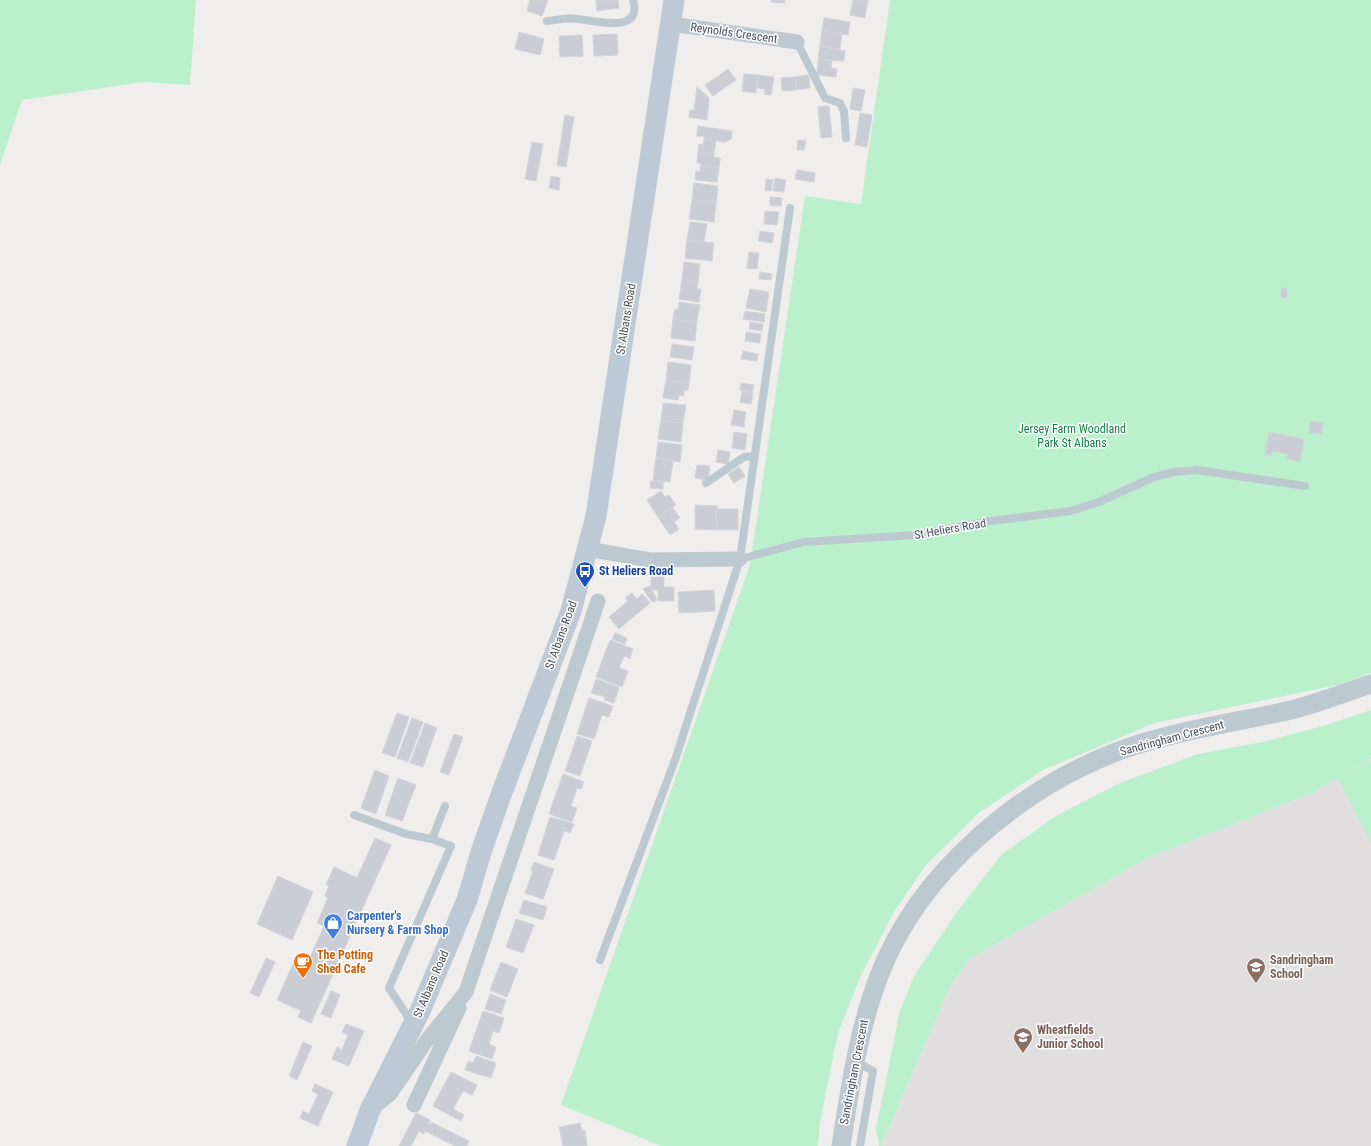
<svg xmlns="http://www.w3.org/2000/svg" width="1371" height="1146" viewBox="0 0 1371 1146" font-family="'Roboto Condensed',sans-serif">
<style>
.education{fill:#e1dedf}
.green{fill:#baf0cc}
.building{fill:#cacdd3;stroke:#d1d4d9}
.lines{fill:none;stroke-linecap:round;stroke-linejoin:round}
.service{stroke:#bdc9d0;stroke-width:8}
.minor{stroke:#bdc9d0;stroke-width:15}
.tertiary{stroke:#bdc9d0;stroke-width:19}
.secondary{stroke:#bdcad5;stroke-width:21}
.labels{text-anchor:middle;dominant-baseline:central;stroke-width:3;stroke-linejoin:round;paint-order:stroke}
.street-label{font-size:12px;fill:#45525c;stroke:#fff}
.park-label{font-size:12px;fill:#137f45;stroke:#fff}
.transit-label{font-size:12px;font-weight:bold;fill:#164399;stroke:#fff;text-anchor:start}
.shop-label{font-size:12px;font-weight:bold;fill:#366cbe;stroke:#fff;text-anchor:start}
.food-label{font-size:12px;font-weight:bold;fill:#c56008;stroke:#fff;text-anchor:start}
.education-label{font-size:12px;font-weight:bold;fill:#785e54;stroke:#fff;text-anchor:start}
</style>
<rect width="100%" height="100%" fill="#f0eded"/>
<path class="education" d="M1371,759v387h-490l69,-159 19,-28 181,-102 162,-64z"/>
<path class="green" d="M0,0h196l-6,85 -47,-3 -121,18 -22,65z
M890,0h481v673l-34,12 -182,38 -112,47 -63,42 -54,53 -32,47 -32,61 -24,60 -18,89 -2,24h-157l-100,-41 189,-540 55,-369 56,8z
M1371,710v49l-24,14 24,-12v82l-33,-65 -26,15 -162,64 -181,102 -19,28 -69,159h-2l-3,-17 24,-118 14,-35 42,-63 46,-59 54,-38 64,-33 78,-29 64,-12 61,-16z"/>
<path class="building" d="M530,0h18l-6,16 -15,-5z
M596,0h22l1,8 -22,3z
M771,0h14v3l-14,-1z
M853,0h15l-3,18 -15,-3z
M824,18l26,4 -2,13 -26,-4z
M822,31l20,3 -2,15 -20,-3z
M519,32l25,7 -4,16 -25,-6z
M617,34l1,21 -24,1 -1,-21z
M582,35l1,21 -23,1 -1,-21z
M820,46l25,5 -1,10 -26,-1z
M818,60l14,1 -1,7 6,1 -1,8 -19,-2z
M728,69l8,11 -12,8 -7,-11z
M744,74l14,1 -2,18 -14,-2z
M758,75l16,2 -3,18 -7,-1 1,-5 -8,-1z
M809,75l1,13 -14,2 -1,-13z
M717,77l7,11 -11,8 -8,-11z
M795,77l1,13 -14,1 -1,-13z
M697,87l12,11 -2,22 -18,-3 1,-7h4z
M853,88l12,2 -4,21 -11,-2z
M829,106l3,31 -11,1 -3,-31z
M860,113l12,2 -5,32 -12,-2z
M565,115l9,2 -8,50 -9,-2z
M698,126l34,5 -1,8 -6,3 -21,-3v-3h-7z
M704,139l12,2 -2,13 -16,-2 1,-8 4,1z
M798,140l8,1 -2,9h-7z
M532,142l11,2 -7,37 -11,-2z
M698,152l16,2 -1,3 7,1 -1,10 -19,-2 1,-3h-4z
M700,166l19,2 -2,14 -22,-2 1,-9 4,1z
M797,170l18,3 -1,9 -19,-3z
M551,176l9,2 -1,12 -10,-2z
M775,178l11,2 -2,12 -11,-1z
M766,179l7,1 -2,11 -6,-1z
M694,183l24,3 -2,17 -24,-3z
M770,197l12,1 -1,8 -11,-1z
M692,200l24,3 -2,19 -25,-3z
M765,211l14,1 -2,13 -13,-1z
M690,222l17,2 -3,18 -17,-2z
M760,231l14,2 -2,10 -14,-2z
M687,240l27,3 -2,18 -27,-3z
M749,252l10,1 -2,16 -10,-1z
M684,262l16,2 -2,18 -16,-2z
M760,272l12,2 -1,6 -12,-1z
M682,280l16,2 -1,7h4l-2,13 -20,-3z
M1281,288h6v10h-6z
M750,289l19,3 -3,20 -20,-4z
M679,302l21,3 -3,17 -24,-3 2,-10 3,1z
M745,311l20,3 -1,8 -21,-3z
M673,319l24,3 -2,19 -24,-3z
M750,322l13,2 -1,7 -13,-2z
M746,332l15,2 -1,9 -15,-2z
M672,344l22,3 -2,13 -22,-3z
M743,351l15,3 -1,7 -16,-2z
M668,362l23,3 -2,18 -23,-3z
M666,380l23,3 -1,7h-4v6l-5,-1 -1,5 -15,-2z
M741,383l13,2 -2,7 -12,-2z
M742,391l11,2 -2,11 -11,-2z
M663,403l23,2 -3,18 -22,-3z
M734,410l12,2 -2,15 -13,-2z
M661,420l22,3 -2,19 -23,-3z
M1310,421l13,2 -1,11 -13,-1z
M734,432l13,2 -2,16 -13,-2z
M1269,432l35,7 -4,23 -13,-3 1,-5 -16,-3 -1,5 -6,-2z
M658,442l24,3 -2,17 -24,-4z
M718,450l12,2 -2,12 -12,-2z
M656,458l17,3 -3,21 -17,-2z
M697,465l13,1 -2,14 -13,-2z
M739,467l6,9 -11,7 -6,-9z
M651,481l12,1v7l-13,-1z
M661,491l4,6 4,-2 7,10 -18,12 -11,-17z
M695,505l22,1 -1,24 -21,-1z
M673,508l7,10 -6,4 5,7 -9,6 -12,-18z
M717,509h21v21h-22z
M651,577h13v10h10v14h-16v-11h-7z
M650,586l7,14 -5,2 -9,-13z
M714,590l1,21 -36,2 -1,-21z
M632,593l5,6 5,-5 8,9 -31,26 -10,-12 19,-16 -3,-3z
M615,633l12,5 -2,6 -13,-5z
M610,640l23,9 -3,10 -6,-3 -5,12 9,3 -6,16 -26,-10z
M596,679l23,8 -5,16 -10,-3 1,-3 -14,-4z
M589,698l24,8 -4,11 -7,-2 -8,24 -17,-5z
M397,713l12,4 -14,40 -13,-4z
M412,718l11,4 -15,40 -11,-4z
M425,723l12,5 -14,39 -13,-4z
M454,734l9,3 -14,38 -9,-3z
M577,736l15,5 -12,35 -15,-5z
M375,770l14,6 -13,38 -15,-6z
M563,774l21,8 -3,7 -4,-1 -6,18 6,2 -5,14 -23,-8z
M398,778l18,7 -14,36 -17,-6z
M550,817l24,7 -4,9 -6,-2 -10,29 -16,-5z
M375,838l16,7 -80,178 -13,-6 3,-6 -24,-11 20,-45 12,5 15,-34 -7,-3 11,-25 -3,-2 4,-10 -3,-1 8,-18 23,11z
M534,862l20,7 -11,30 -18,-6 8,-22 -2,-1z
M278,876l35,16 -21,48 -35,-16z
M524,900l23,7 -4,13 -24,-7z
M516,919l18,6 -11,28 -17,-6z
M266,958l9,4 -16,35 -9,-4z
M501,962l17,7 -11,28 -17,-7z
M331,991l9,4 -9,23 -10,-4z
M490,994l16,6 -5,14 -16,-5z
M483,1011l21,7 -5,15 -6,-2 -4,13 7,3 -4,12 -23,-8z
M346,1024l18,7 -15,35 -17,-7 5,-12 5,3 6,-15 -6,-3z
M303,1042l9,4 -15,34 -8,-4z
M476,1056l20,7 -5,15 -26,-8 3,-9 5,2z
M451,1072l26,13 -5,10 -9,-4 -10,18 11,6 -3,6 -28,-15z
M315,1084l18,8 -15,34 -18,-8 3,-7 6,3 9,-20 -6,-3z
M416,1113l14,7 -2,3 3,2v-3l38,19 -2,5h-12l-30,-15 -1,3 -5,-3 -8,15h-12z
M580,1123l2,8 3,-1 2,16h-24l-4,-19z"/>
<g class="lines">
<path class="service" d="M547,21c10,-1 22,-4 31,-2 19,2 65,15 55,-19
M797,42l28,56 15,5 4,8 2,27
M706,483l38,-26 11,-1
M740,559l64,-17 111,-7 76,-14 80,-10 28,-9 55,-25 20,-5 23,-2 108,16
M354,815l52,19 26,5
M600,960l75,-200 65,-201 50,-351
M412,1023l-23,-35 62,-142 -19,-7 13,-33
M855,1061l18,10 -13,75"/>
<path class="minor" d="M671,24l126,18
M588,549l62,11 90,-1
M414,1105l45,-97
M374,1107l16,-13 37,-54 39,-48 132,-391"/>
<path class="tertiary" d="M841,1146c9,-58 17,-115 38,-170 40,-105 144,-191 248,-228 50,-17 104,-25 155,-36 30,-6 60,-19 89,-28"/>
<path class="secondary" d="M357,1146l13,-36 50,-99 47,-111 14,-48 20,-57 70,-184 25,-95 78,-516"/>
</g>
<defs>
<g id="bus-pin" transform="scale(1)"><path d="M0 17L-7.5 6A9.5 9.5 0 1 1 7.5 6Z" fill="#1a4fb4" stroke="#fff"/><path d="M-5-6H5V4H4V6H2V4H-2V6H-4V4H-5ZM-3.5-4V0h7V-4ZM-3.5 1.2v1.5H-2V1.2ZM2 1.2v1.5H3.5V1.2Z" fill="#fff"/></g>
<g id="shop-pin" transform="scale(1)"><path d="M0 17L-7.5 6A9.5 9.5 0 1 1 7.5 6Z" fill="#3f7fe0" stroke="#fff"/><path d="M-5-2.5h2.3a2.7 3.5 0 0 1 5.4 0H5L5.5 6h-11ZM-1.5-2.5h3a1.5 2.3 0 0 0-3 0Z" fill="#fff"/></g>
<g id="cafe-pin" transform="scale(1)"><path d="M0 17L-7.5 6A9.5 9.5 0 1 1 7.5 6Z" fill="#e8710a" stroke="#fff"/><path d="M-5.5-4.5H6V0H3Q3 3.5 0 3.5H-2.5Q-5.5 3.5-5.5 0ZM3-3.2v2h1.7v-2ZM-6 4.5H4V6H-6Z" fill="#fff"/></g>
<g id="school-pin" transform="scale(1)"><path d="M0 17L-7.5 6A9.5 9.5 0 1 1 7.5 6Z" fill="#8d6e63" stroke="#fff"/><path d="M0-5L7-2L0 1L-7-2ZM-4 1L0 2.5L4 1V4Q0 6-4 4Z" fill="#fff"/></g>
</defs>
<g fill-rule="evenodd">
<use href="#bus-pin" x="585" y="571"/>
<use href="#shop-pin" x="333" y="923"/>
<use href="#cafe-pin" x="303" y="962"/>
<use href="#school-pin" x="1256" y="967"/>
<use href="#school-pin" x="1023" y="1037"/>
</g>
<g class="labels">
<g class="street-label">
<text transform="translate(734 33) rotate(8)">Reynolds Crescent</text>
<text transform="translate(626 319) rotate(-81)">St Albans Road</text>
<text transform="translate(950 529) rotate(-10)">St Heliers Road</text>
<text transform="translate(561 635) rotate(-70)">St Albans Road</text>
<text transform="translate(1172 738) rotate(-15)">Sandringham Crescent</text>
<text transform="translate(431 984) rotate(-67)">St Albans Road</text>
<text transform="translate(854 1072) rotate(-79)">Sandringham Crescent</text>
</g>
<g class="park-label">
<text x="1072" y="429">Jersey Farm Woodland<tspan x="1072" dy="14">Park St Albans</tspan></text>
</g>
<g class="transit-label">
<text x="599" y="571">St Heliers Road</text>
</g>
<g class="shop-label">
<text x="347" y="916">Carpenter's<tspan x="347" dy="14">Nursery &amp; Farm Shop</tspan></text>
</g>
<g class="food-label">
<text x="317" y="955">The Potting<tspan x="317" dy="14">Shed Cafe</tspan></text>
</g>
<g class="education-label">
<text x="1270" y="960">Sandringham<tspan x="1270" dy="14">School</tspan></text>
<text x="1037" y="1030">Wheatfields<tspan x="1037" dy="14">Junior School</tspan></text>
</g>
</g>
</svg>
